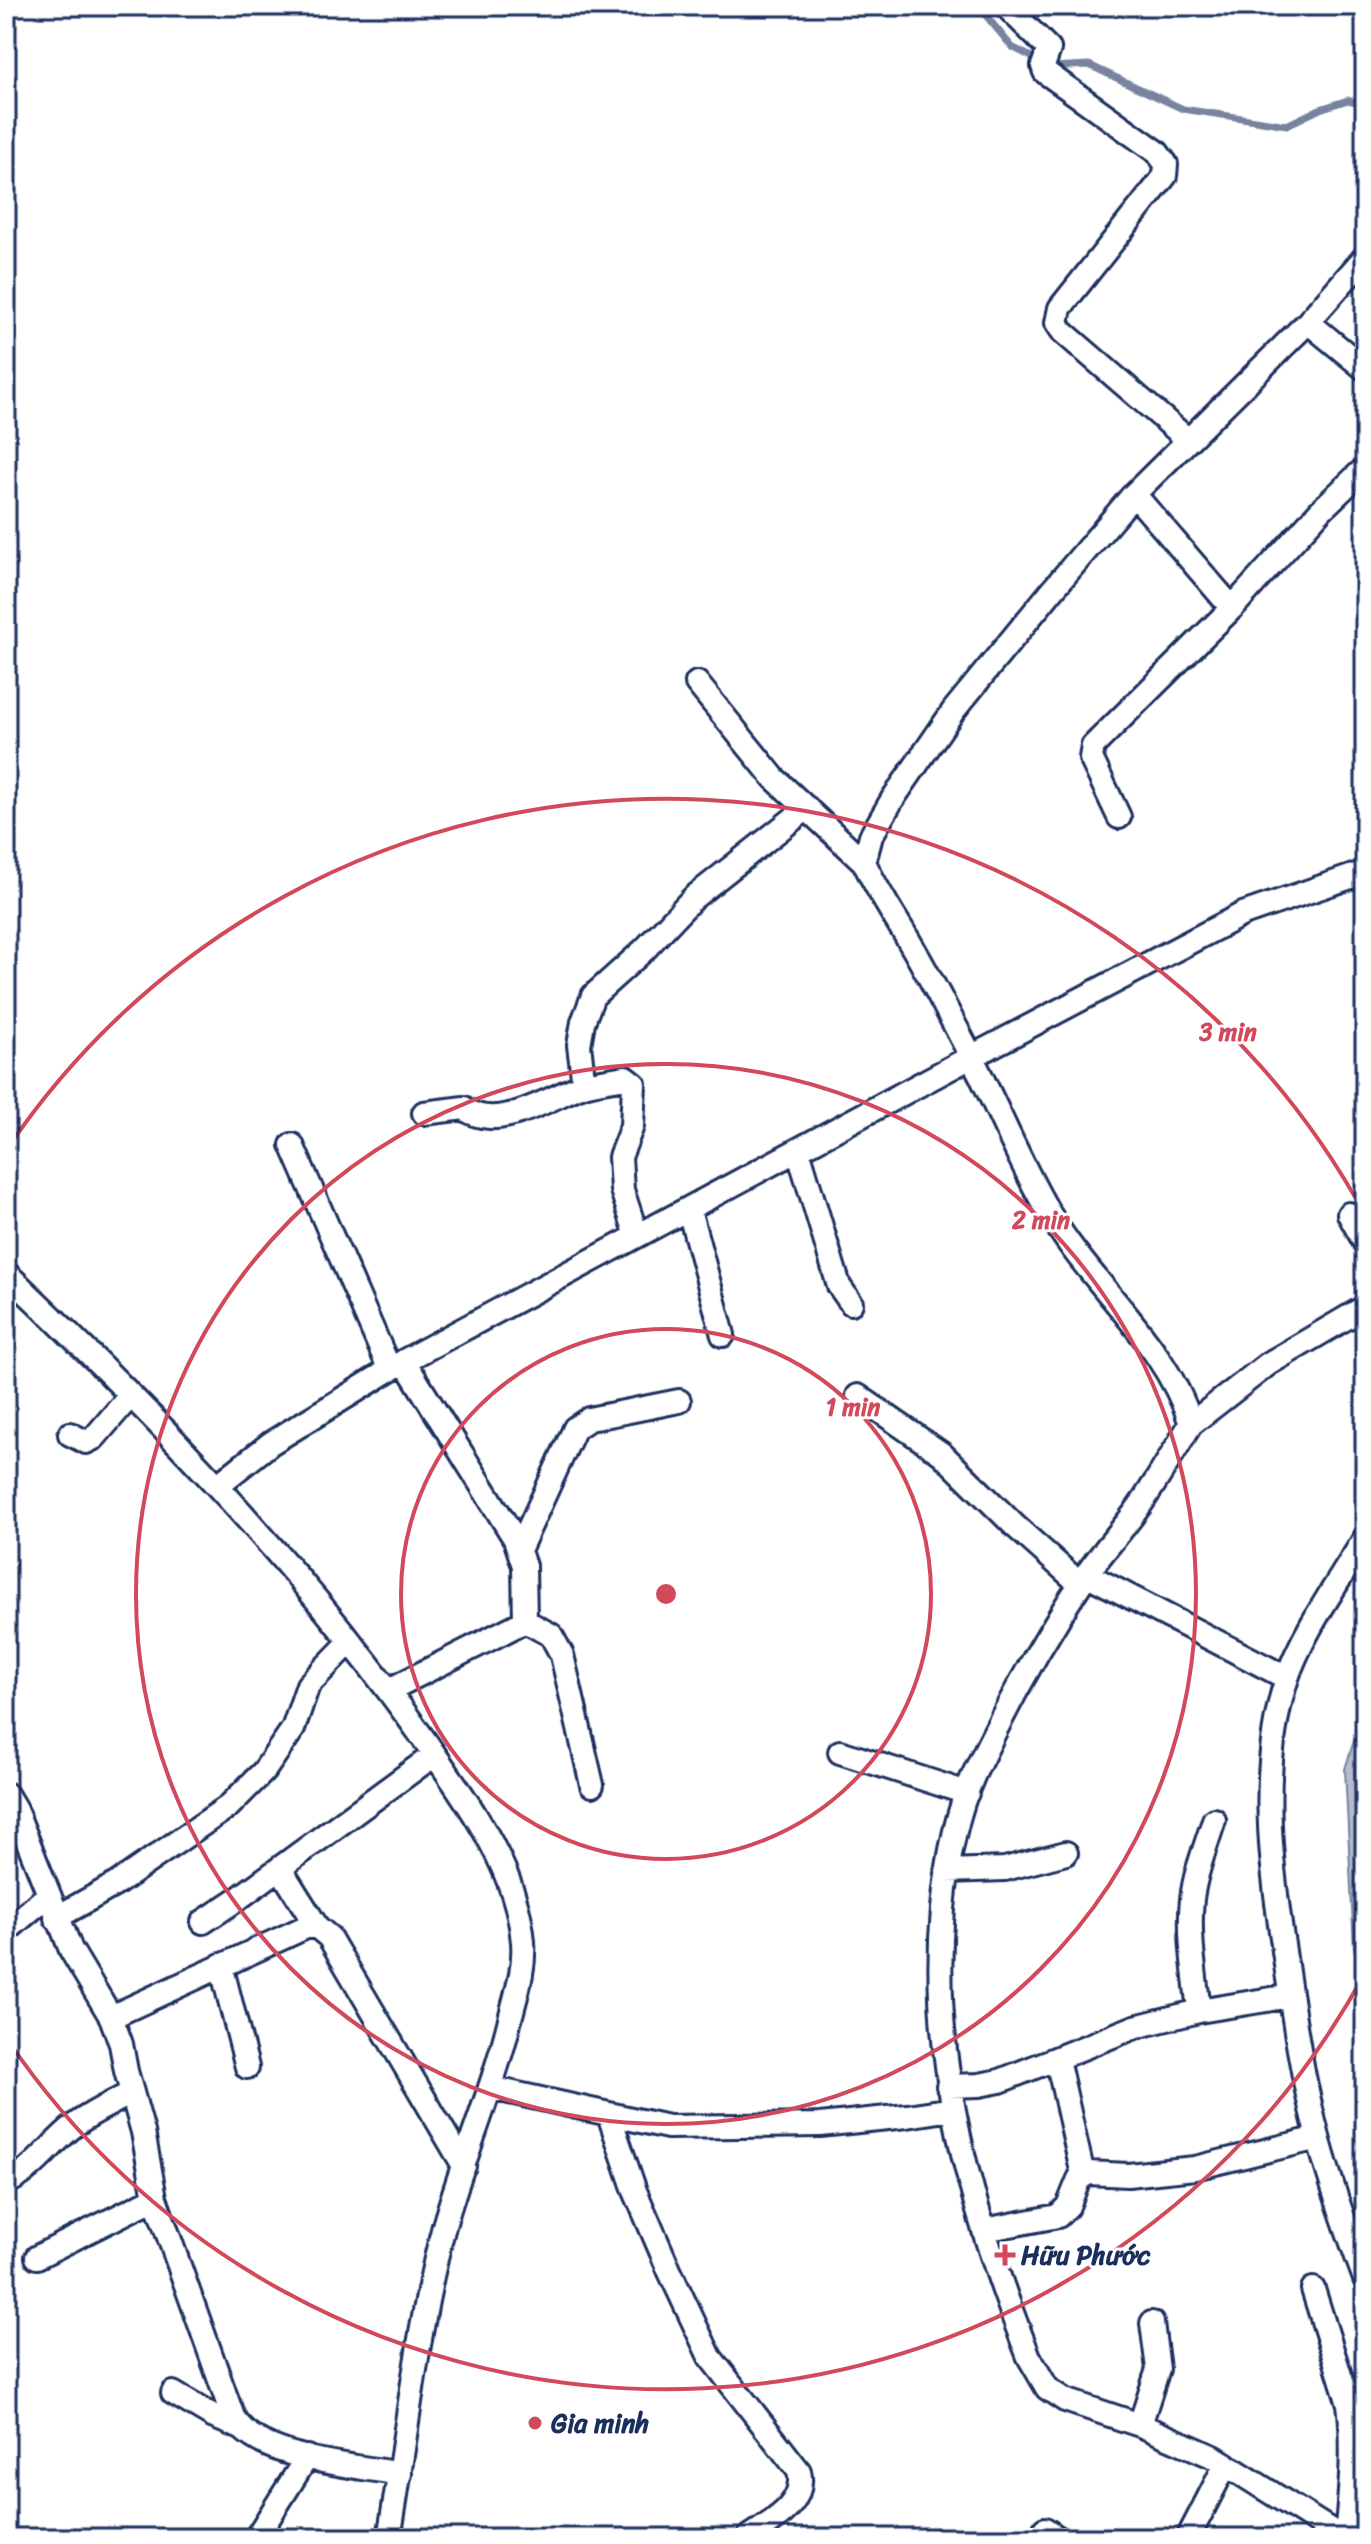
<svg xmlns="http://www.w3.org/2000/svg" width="1371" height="2544" viewBox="0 0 1371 2544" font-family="Sriracha,sans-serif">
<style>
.water{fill:#b5bbca;stroke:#77839f;stroke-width:2}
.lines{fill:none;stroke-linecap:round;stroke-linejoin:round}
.shore{stroke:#596789;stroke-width:2}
.stream{stroke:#77839f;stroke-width:7}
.minor-casing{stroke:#1b2f5e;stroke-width:28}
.minor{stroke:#fff;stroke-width:22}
.ring{fill:none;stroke:#d1495b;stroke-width:4}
.poi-dot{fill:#d1495b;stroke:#fff;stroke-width:3}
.labels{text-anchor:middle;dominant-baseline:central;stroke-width:6;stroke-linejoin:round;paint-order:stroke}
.poi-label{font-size:26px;font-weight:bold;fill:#1b2f5e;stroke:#fff;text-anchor:start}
.centre{fill:#d1495b;stroke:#fff;stroke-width:4}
.ring-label{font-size:24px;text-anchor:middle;font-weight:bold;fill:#d1495b;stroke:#fff;stroke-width:6;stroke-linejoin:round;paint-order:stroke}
</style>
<rect width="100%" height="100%" fill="#fff"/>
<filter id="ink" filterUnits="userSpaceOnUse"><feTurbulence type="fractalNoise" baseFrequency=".0125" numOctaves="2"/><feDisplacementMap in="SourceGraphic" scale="16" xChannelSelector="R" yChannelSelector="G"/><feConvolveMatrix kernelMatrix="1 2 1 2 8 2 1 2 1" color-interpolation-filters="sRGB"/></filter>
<g filter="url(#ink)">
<path class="water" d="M1365,1706v281l-11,-39 -9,-179z"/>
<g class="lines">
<path class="shore" d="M1365,1733l-11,38 8,175 3,12"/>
<path class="stream" d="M978,6l34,41 39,20 38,-2 94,44 104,16 33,-16 28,-9 17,4"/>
<g class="minor-casing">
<path id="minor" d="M1006,6l43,43 -6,17 2,6 112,80 9,12 -1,12 -105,132 -3,15 6,9 124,107
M1308,322l57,47
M1134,494l98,114
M697,683l77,95 90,84
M1119,817l-28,-59 2,-12 139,-138 88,-97 45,-43
M584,1085l-5,-40 4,-23 10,-26 51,-46 49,-52 114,-90
M424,1113l40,-5c32,26 84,-10 117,-22 14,-5 30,-6 44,-9l9,7 -2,42 -12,31 2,33 15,46
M292,1145l98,225
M798,1150l41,136 12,17
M689,1210l34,125
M1349,1214l16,29
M6,1273c153,145 300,299 422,472 41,59 89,124 95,197 2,25 -6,50 -12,73 -17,72 -47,140 -67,211 -27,102 -37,208 -55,312
M404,1361l111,178 9,27 1,55
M858,1396l84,58 73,72 65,58
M1191,1424l77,-60 97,-57
M70,1434l16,8 8,-4 36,-42
M218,1485l53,-42 133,-82 567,-304 272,-143 122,-42
M1365,1538c-25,42 -64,96 -79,143 -27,86 -16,182 -2,270 9,63 18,128 35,190 13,47 29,92 46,138
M519,1550l56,-122 14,-9 90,-18
M1086,1574l201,104
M525,1621l26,14 11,20 30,130
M389,1690l136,-69
M840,1752l127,41
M6,1794l9,15 56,141 40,67 10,27 5,27 17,61 12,66 78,219c25,43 121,48 167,57
M280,1868l37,59
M947,1871l58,-2 61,-16
M56,1918l60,-34 113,-78 35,-35 29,-42 15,-44 42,-43
M203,1922l36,-24 195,-143
M6,1931l41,-35
M221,1965l26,102
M1199,2011c-4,-37 -11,-75 -7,-112 3,-27 14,-53 22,-79
M111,2017l195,-90h11l12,10 135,229
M1057,2059l26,116
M948,2086l31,-1 21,-4 135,-54 64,-16 91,-15
M491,2088l177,39 152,-2 87,-9 46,-7
M609,2115l26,76 35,81 40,85 89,114c8,33 -28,51 -51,67
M6,2183c30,-14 44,-39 69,-58 17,-13 38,-22 56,-32
M984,2230l74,-14 10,-10 11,-27 9,-6 40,2 67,-7 123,-30
M37,2257l118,-59
M1313,2289l36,115c6,45 1,89 -3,134
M173,2393l39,23 27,11
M1140,2425l18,-56 -6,-46
M1045,2529l13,9
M256,2538l51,-81
M1188,2538l38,-74
M1343,2538l-129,-81 -74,-32 -75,-25 -18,-12 -18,-31c-57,-143 -100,-293 -86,-448 4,-46 12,-93 31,-135 32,-68 69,-134 110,-196 18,-27 41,-50 59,-77 17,-25 32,-52 48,-77 -25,-81 -100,-139 -142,-211 -30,-51 -52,-107 -79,-159 -21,-39 -41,-80 -64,-118 -15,-25 -30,-48 -42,-74l7,-26 21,-36 62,-90 100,-122 80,-94 174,-172 57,-65"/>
</g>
<use href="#minor" class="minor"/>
</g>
</g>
<g class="ring">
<circle cx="666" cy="1594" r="265"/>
<circle cx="666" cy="1594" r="530"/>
<path d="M1365 1973A795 795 0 0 1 7 2039M7 1149A795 795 0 0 1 1365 1215"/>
</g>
<g class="poi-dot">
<path d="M1001 2243h8v8h8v8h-8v8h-8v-8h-8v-8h8z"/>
<circle cx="535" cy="2423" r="8"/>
</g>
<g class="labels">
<g class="poi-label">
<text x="1021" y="2255">Hữu Phước</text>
<text x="551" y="2423">Gia minh</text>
</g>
</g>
<circle cx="666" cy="1594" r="12" class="centre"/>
<g class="ring-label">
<text x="1228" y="1040">3 min</text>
<text x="1041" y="1228">2 min</text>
<text x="853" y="1415">1 min</text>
</g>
<rect width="1371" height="2544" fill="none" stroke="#fff" stroke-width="32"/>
<rect x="16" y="16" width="1339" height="2512" fill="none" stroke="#1b2f5e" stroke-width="3" filter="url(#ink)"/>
</svg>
